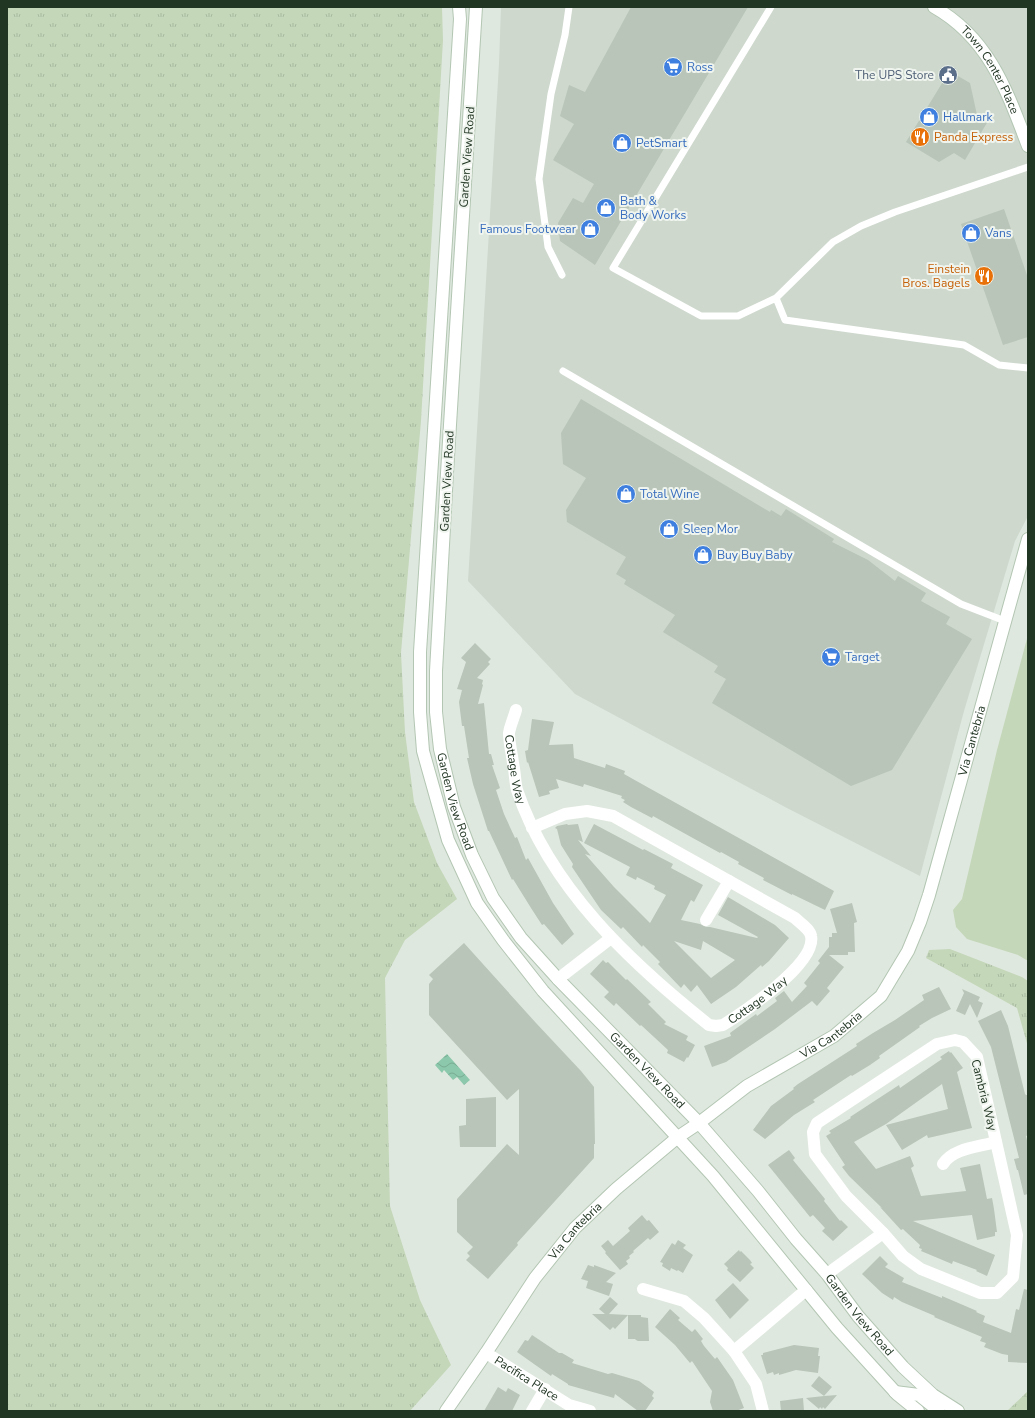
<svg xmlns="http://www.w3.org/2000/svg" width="1035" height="1418" viewBox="0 0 1035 1418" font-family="'Nunito Sans',sans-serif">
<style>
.built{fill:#ced8cd}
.grass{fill:url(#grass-tufts)}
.park{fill:#c4d7b9}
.water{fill:url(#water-waves)}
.building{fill:#b9c5b8;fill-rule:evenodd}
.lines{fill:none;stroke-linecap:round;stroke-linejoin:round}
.secondary-casing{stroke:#b3c6b3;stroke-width:14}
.lane{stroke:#fff;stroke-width:7}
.street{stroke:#fff;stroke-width:12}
.secondary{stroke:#fff;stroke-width:12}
.labels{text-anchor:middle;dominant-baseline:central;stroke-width:4;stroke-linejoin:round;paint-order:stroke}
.shop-label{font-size:12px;fill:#366cbe;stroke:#eff5ee;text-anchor:start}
.street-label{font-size:12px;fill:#223624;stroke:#eff5ee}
.service-label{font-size:12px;fill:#4e5e75;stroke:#eff5ee;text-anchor:end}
.food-label{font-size:12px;fill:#c56008;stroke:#eff5ee;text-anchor:start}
</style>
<defs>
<pattern id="grass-tufts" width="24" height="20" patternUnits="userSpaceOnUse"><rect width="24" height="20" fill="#c4d7b9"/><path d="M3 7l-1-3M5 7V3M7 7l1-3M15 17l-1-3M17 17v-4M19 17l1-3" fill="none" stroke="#a8b99f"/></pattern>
<pattern id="water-waves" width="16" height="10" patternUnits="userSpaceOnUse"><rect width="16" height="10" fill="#8cc8ab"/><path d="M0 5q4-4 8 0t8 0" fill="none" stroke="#78ac93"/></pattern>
</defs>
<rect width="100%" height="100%" fill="#dfe8df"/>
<path class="built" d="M501,7h527v509l-13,25 -51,170 -44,165 -135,-69 -210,-113 -107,-113 31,-517z"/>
<path class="grass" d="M7,7h435l1,33 -22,381 -20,232 4,79 9,70 23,61 20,36 -52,41 -20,38 5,228 30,94 31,65 -41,46h-403z
M950,949l72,28 6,4v66l-11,-39 -91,-50 3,-8z
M1028,1391v20h-21z"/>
<path class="park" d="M1028,635v326l-10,-6 -51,-16 -11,-12 -3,-17 9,-11 35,-149z"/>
<path class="water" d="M447,1054l23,26 -6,5 -7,-8 -4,3 -9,-10 -2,3 -7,-8z"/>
<path class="building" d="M631,7h117l-153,258 -35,-24 -2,-18 15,-25 10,5 11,-19 -41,-24 21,-36 -14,-8 9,-31 16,7z
M944,68l26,15 7,32 11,6 -23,39 -11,-7 -15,9 -33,-20 38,-62 -5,-3z
M1004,209l24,69v59l-25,8 -42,-121z
M581,399l189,113 1,-2 10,6 5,-7 48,30 -2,3 36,18 27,21 3,-5 28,17 -5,8 29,16 -4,7 26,15 -80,131 -41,16 -139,-83 14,-24 -12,-7 4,-6 -55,-34 12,-17 -51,-31 2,-4 -10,-6 10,-17 -59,-35 -1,-12 20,-32 -23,-14 -2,-31z
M475,643l16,16 -3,3 2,2 -13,14 6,2 -1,4 1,1 -5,19 6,-1 5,51h2l3,11h-2l8,23 -4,2 8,24 11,24 2,-1 9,23 2,-2 25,45 21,31 -12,11 -18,-21 -2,1 -11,-17 -18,-29 -1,1 -23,-49h-1l-15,-47 -6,-26h2l-5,-32h-2l-3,-24 3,-12 -5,-1 9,-27 -5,-4z
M532,719l22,3 -5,23 24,-1 1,14 31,10 1,-4 19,7 -1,3 25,14 185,103 -9,19 -33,-16v1l-29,-15 1,-2 -26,-14 1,-2 -18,-10 -1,1 -67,-37 -1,2 -21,-11 -8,-5 2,-2 -4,-2 1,-2 -38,-12 -1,3 -27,-8 3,9 -10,3 1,3 -11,3 -11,-35 -1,1 -2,-12 3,-1z
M567,824l1,1 10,-1 5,18 -5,-2 13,16 -6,-2 29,33 36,36 16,-28 -12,-6 1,-3 -18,-9 -1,3 -10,-5 4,-8 -46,-24 10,-19 49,26 1,-1 29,15 -2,4 32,17 -9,17 -3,-2 -10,20 19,4 6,3h4l47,11 1,-1 -40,-22 10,-18 47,28 14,13 -20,23 -7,6 -1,-2 -25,22 -25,17 -14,-19 -6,7 -7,-8 -3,4 -23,-24 2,-2 -17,-17 -1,2 -19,-20 -2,2 -20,-19 -29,-43 1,-3 -12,-19 -4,-16 -2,-1 2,-2zM674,941l27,9 2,-9 32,19 -24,18z
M852,903l5,19 -3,1 1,29h-7v3h-19l15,12 -17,21 3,3 -13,15 -5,-5 -37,28 -49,33 -14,5 -8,-21 27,-10 -1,-3 26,-19 1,2 20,-15 -2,-3 9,-7 8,11 15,-16 -3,-3 16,-20 -2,-2 11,-14v-10h3v-4h5l-7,-24z
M464,943l72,80 45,48 13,16 1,57h-1v14l-77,85 1,2 -30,34 -22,-19 4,-4 -3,-3 6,-6 -16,-15v-33l50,-55 12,11v-66l-12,11 -78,-85v-31l4,-5 -4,-4z
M603,960l3,3 2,-1 18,18 1,-1 24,23 -3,2 18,18 -2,2 24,12 -2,4 9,5 -7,13 -1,-1 -3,5 -17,-9 1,-3 -27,-25 -1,1 -24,-23 -2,3 -10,-9 5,-5 -19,-18z
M939,987l12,22 -19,9 -13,8 1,1 -41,29 1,2 -10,7 -18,11 -1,-1 -38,25 2,2 -21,13 -29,24 -12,-9 18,-24 23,-17 -1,-1 5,-4 59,-38 -1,-2 17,-11 22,-13 29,-20 -2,-5z
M962,989l18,8 -2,4 5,2 -6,15 -7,-14 -5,11 -9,-4 8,-18z
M1001,1010l7,16 17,68 1,1h2v40l-2,1 2,9v49l-4,1 -6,-25h-1l-3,-11 5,-1 -28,-111 -13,-26z
M949,1051l1,2 1,-1 12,16 -6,4 15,56 -44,10 -1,-3 -25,15 -16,-25 62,-16 -6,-25 -56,40 -32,18 22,27 34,-13 4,10 -3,2 10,28 45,-5 -6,-23 20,-4 7,35 5,-1 2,11 3,23h-2v4l-18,4 -5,-25 -59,6 82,34 -8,21 -11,-5 1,-1 -24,-9 -1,3 -31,-13 1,-2 -3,-1 1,-3 -15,-14 -2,-2 -2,1 -21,-23 2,1 -33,-32 -7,-9 3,-2 -19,-29 5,-3 -2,-2 22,-13 -1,-1 49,-32 1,3 42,-29 -2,-2z
M496,1097v50h-36l-1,-21 7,-1v-26z
M789,1150l6,8 -2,2 32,39 -1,2 16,20 1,-1 7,7 -15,14 -11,-10 3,-3 -12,-13 -3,2 -42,-52z
M642,1215l5,6 2,-1 10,12 -9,8 -2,-2 -15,13 1,1 -5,4 1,2 -4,3 2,3 -8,6 -15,-17 1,-1 -5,-6 7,-6 5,6 17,-15 -2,-3z
M678,1240l8,5 -3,3 10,7 -10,18 -5,-3 -1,1 -6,-3 -1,3 -8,-5 1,-3 -3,-1 12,-19 3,2z
M739,1250l1,2 1,-1 9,9 2,3 -2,1 4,4 -14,14 -13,-12 1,-2 -4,-4z
M880,1256l8,8 -3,3 19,11 -2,4 40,16v-2l35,15 -1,1 9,4 -2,6 28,11 5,-24 3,1 5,-21 4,1v73l-20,-1v-7l-6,-1 -18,-7 2,-4 -6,-2 2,-4 -48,-20 1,-1 -33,-14 -8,-5 -1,3 -11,-7 -20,-19z
M588,1265l6,2v-2l22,8 -10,9 7,2 -4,12 -23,-8 2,-7 -7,-2z
M733,1283l16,17 -19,19 -15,-19z
M610,1297l8,7 -9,10 19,1 -13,14 -2,-2 -3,3 -18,-16h13l-6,-5z
M670,1309l10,9 -2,2 14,12 3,-3 8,10 -2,2 3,5 11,13 2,-2 16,23 11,28 -8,3h-23l-3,-9 2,-11 -20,-30 -2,2 -15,-18 -20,-18z
M628,1315h13v2l7,1 1,23h-11l-2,-1 -1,-1h-7z
M532,1335l27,18h3l12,7 -2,3 36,11 4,-1 27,8 15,11 -2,4 2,2 -9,13h-7l-23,-17 -1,4 -46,-13v-1l-16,-10 -1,2 -34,-24 8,-12 3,1z
M794,1345l25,3 -1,8h2l-2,17 -22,-3 -17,5v-2l-5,2 -1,-3 -6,2 -6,-19h2v-2z
M819,1376l13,11 -8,9 13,-1 -12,14 -2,-2 -1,2 -2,-2 -1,2 -13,-11 18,-2 -13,-10z
M498,1387l8,5 2,-4 12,7 -8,16h-28z
M803,1398l1,13h-23l-1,-10z"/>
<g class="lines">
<g class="secondary-casing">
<g id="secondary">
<path d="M459,7l1,12 -40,633v60l3,39 25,89 29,63 26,37 40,51 170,185 124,152 60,66 21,17"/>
<path id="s3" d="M476,7l-29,466 -11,198v41l4,37 14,58 18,48 21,43 28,40 37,41 141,144 59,68 38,48 31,35 31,42 45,51 30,28 25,16"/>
<path id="s4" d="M934,7c55,31 73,84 94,139"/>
<path d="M895,1392l24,3 20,16"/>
<path id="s5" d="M446,1411l40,-58 49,-75 40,-50 41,-39 62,-52 21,-14 48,-37 87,-50 47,-40 27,-45 12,-29 9,-27 99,-356"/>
</g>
</g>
<path class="lane" d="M771,7l-158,261 88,48h37l38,-18 57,-56 28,-16 34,-14 133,-45
M562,275l-14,-28 -9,-68 12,-85 14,-59 4,-28
M776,298l9,22 179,25 35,20 29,3
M563,371l398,233 44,17"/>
<g class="street">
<path id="s1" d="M516,710c-2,7 -6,16 -7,23 0,10 3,21 4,30 2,9 2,19 4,27 33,98 114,173 192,235l7,1 7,-1c21,-13 94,-62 88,-89 -1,-7 -11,-13 -16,-18l-182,-102 -26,-5 -22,3 -33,14"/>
<path d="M706,920l23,-39"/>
<path d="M558,979l53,-41"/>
<path d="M955,1040l8,2 14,15 40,178 -4,42 -16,16h-17l-59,-24 -18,-13 -20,-23 -37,-37 -31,-42 -2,-22 4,-9 120,-79z"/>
<path d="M943,1164c10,-16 36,-17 53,-22"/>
<path d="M827,1274l56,-41"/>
<path d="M643,1289l41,12 20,17 30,33 22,33 7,27"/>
<path d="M734,1351l72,-61"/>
<path id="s2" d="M486,1353l83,52 21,6"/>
<path d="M532,1411l13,-22"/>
</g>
<use href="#secondary" class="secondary"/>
</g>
<defs>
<g id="supermarket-disc" transform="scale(1)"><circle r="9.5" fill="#3f7fe0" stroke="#eff5ee"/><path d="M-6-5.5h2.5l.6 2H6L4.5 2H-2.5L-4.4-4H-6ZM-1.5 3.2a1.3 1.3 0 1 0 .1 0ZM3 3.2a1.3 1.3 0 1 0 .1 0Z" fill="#fff"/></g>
<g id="civic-disc" transform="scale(1)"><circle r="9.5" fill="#5c6f8a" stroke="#eff5ee"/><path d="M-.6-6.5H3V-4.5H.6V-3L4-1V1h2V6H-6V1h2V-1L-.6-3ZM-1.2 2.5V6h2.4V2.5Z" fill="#fff"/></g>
<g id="shop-disc" transform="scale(1)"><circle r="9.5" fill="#3f7fe0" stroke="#eff5ee"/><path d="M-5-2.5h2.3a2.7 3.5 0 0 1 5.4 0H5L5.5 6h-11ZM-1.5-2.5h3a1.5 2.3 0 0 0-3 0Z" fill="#fff"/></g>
<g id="restaurant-disc" transform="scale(1)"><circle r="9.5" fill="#e8710a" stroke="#eff5ee"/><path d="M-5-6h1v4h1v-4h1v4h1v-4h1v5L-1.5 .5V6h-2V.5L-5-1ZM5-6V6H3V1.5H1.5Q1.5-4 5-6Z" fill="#fff"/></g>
</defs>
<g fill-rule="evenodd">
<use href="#supermarket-disc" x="673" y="67"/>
<use href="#civic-disc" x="948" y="75"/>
<use href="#shop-disc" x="929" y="117"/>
<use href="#restaurant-disc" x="920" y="137"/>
<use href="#shop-disc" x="622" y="143"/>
<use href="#shop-disc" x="606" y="208"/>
<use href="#shop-disc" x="590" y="229"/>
<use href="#shop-disc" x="971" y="233"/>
<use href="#restaurant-disc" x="984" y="276"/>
<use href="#shop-disc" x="626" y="494"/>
<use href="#shop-disc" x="669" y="529"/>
<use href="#shop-disc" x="703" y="555"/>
<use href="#supermarket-disc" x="831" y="657"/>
</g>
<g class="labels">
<g class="shop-label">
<text x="687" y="67">Ross</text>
<text x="943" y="117">Hallmark</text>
<text x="636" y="143">PetSmart</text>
<text x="620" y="201">Bath &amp;<tspan x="620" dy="14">Body Works</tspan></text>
<text x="576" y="229" text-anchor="end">Famous Footwear</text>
<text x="985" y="233">Vans</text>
<text x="640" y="494">Total Wine</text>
<text x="683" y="529">Sleep Mor</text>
<text x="717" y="555">Buy Buy Baby</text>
<text x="845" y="657">Target</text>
</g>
<g class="street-label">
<text stroke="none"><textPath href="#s4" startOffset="86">Town Center Place</textPath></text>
<text transform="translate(467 157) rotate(-86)">Garden View Road</text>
<text transform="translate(447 481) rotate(-87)">Garden View Road</text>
<text stroke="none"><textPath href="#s5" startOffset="882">Via Cantebria</textPath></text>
<text stroke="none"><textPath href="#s1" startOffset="61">Cottage Way</textPath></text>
<text stroke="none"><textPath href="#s3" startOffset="798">Garden View Road</textPath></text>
<text stroke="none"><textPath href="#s1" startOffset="446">Cottage Way</textPath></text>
<text stroke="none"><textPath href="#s5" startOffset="546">Via Cantebria</textPath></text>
<text stroke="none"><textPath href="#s3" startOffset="1134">Garden View Road</textPath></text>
<text transform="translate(984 1095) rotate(76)">Cambria Way</text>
<text stroke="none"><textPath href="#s5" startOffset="222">Via Cantebria</textPath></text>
<text stroke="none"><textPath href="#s3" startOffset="1458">Garden View Road</textPath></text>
<text stroke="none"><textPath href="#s2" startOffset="48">Pacifica Place</textPath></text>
</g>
<g class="service-label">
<text x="934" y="75">The UPS Store</text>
</g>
<g class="food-label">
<text x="934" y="137">Panda Express</text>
<text x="970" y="269" text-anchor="end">Einstein<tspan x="970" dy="14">Bros. Bagels</tspan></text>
</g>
</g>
<rect width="1035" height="1418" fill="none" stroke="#223624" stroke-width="16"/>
</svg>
